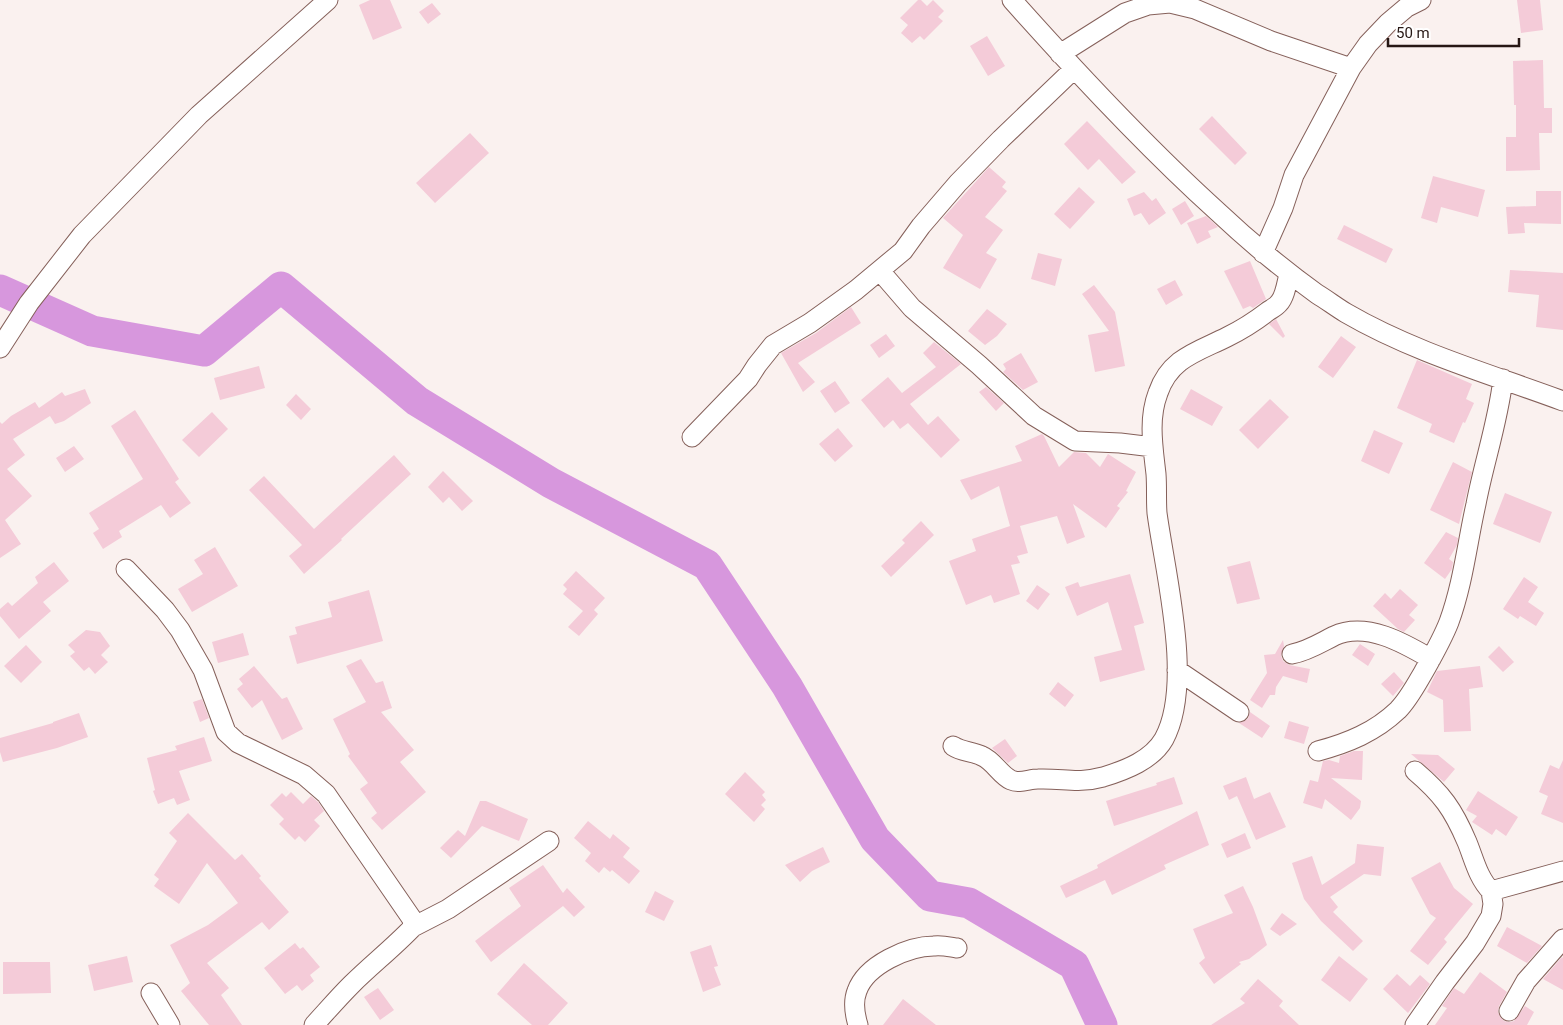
<svg xmlns="http://www.w3.org/2000/svg" width="1563" height="1025" viewBox="0 0 1563 1025" font-family="Roboto,sans-serif">
<style>
.lines{fill:none;stroke-linecap:round;stroke-linejoin:round}
.river{stroke:#d797dd;stroke-width:31}
.building{fill:#f4cbd8}
.minor-casing{stroke:#85605a;stroke-width:21}
.minor{stroke:#fff;stroke-width:19}
</style>
<rect width="100%" height="100%" fill="#faf1ef"/>
<g class="lines">
<path class="river" d="M0,290l92,41 112,20 77,-64 136,114 134,82 156,82 80,121 88,153 55,57 39,7 105,62 28,60"/>
</g>
<path class="building" d="M370,0h20l12,28 -29,12 -14,-35z
M918,0h3l6,6 6,-6 11,11 -6,6 5,4 -19,19 -4,-4 -8,7 -11,-10 7,-8 -8,-7z
M1517,0h23l3,30 -22,3z
M432,3l9,11 -13,10 -9,-12z
M987,36l18,30 -17,10 -18,-30z
M1543,60l1,48h8v25h-13l1,37 -34,1v-34h10v-32h-2l-1,-44z
M1212,116l35,37 -12,12 -36,-36z
M1087,121l49,51 -14,12 -23,-25 -11,11 -24,-26z
M470,133l19,20 -54,50 -19,-20z
M989,167l17,15 -4,5 5,4 -22,26 18,13 -17,23 11,6 -17,30 -37,-21 20,-33 -20,-17z
M1433,176l52,14 -7,27 -37,-10 -4,16 -16,-5z
M1079,187l16,15 -25,27 -16,-15z
M1536,191h25v33l-37,-1 1,10 -17,1 -2,-27 30,-1z
M1144,192l8,9 4,-3 10,15 -17,12 -8,-12 -7,3 -7,-17z
M1185,201l9,15 -13,9 -9,-16z
M1206,216l12,11 -10,4 3,6 -14,7 -10,-21z
M1344,225l49,24 -7,14 -49,-24z
M1038,253l24,6 -7,27 -24,-7z
M1250,261l16,38 -13,9 -3,-2 -7,3 -19,-38z
M1510,270l53,3v57l-27,-3 3,-32 -31,-3z
M1175,280l8,15 -17,10 -9,-16z
M1094,285l21,27 10,54 -30,6 -7,-37 21,-4 -27,-37z
M851,307l10,16 -63,40 17,19 -12,10 -22,-39 35,-20z
M987,309l20,15 -10,12 -12,9 -17,-14z
M1276,319l9,17 -2,2 -14,-14z
M886,334l9,12 -16,12 -9,-13z
M1341,336l15,11 -23,31 -15,-11z
M934,342l27,22 -51,40 18,21 10,-9 22,24 -19,18 -33,-35 -8,6 -7,-9 -9,8 -23,-28 27,-23 14,16 34,-26 -13,-14z
M1021,353l17,29 -15,8 -20,-18 3,-3 -3,-5z
M1417,360l55,24 -6,15 8,4 -9,20 -2,-1 -9,21 -25,-11 3,-8 -35,-16z
M259,366l6,22 -45,12 -6,-22z
M835,381l15,22 -15,10 -15,-22z
M986,387l18,16 -8,8 -17,-19z
M85,389l6,14 -27,18 -9,3 -5,-8 -37,23 12,16 -18,14 25,27 -27,24 16,24 -21,14v-136l2,2 9,-8 24,-14 4,6 23,-16 3,4z
M1191,389l32,18 -11,19 -32,-17z
M296,394l15,15 -10,11 -15,-15z
M1270,399l19,18 -31,32 -19,-19z
M135,410l44,69 -4,3 16,21 -21,15 -9,-13 -42,26 3,6 -19,12 -10,-16 6,-4 -10,-16 54,-34 -32,-53z
M212,412l16,17 -29,28 -17,-17z
M838,428l15,18 -18,16 -16,-18z
M1374,430l29,13 -14,31 -28,-13z
M1042,434l2,2 15,31 15,-15 12,1 14,14 8,-13 28,18 -10,19 2,1 -11,14 3,2 -14,20 -33,-24 12,33 -18,7 -10,-28 -37,10 8,27 -11,3 3,7 -9,2 9,29 -26,9 -3,-8 -25,10 -17,-44 27,-10 -4,-12 38,-13 -11,-40 -28,14 -11,-20 62,-19 -7,-15z
M74,446l10,13 -19,13 -9,-14z
M394,455l17,19 -70,65 1,1 -38,34 -15,-18 13,-11 -53,-55 15,-14 50,53z
M1453,462l19,10 -13,52 -29,-14z
M443,471l30,30 -11,10 -13,-14 -6,6 -15,-16z
M1505,493l47,19 -12,31 -47,-19z
M921,521l13,14 -43,42 -10,-11 24,-23 -3,-3z
M1446,532l12,6 -1,7 -8,14 4,3 -1,7 -7,10 -21,-16z
M215,547l23,39 -46,26 -14,-23 25,-15 -9,-14z
M1250,561l10,38 -23,5 -10,-37z
M54,562l15,19 -26,21 8,9 -32,28 -19,-23v-7l8,-7 4,4 26,-23 -3,-6z
M576,571l29,27 -11,12 4,4 -19,22 -11,-9 15,-16 -20,-17 4,-5 -4,-4z
M1130,574l14,49 -10,3 11,44 -45,12 -6,-25 28,-7 -14,-48 -31,14 -12,-29 13,-5 2,5z
M1524,577l14,10 -10,15 16,11 -8,13 -16,-10 -2,3 -15,-10z
M1037,585l13,9 -12,16 -12,-9z
M1400,589l18,16 -9,10 6,5 -11,12 -6,-3 -25,-23 12,-13 6,6z
M369,590l14,51 -86,23 -8,-28 8,-2 -2,-7 37,-10 -4,-15z
M86,630l14,2 10,14 -9,9 7,7 -13,12 -6,-7 -5,4 -14,-15 5,-4 -7,-7z
M243,633l6,22 -31,8 -6,-21z
M1283,640l1,6 -3,10 2,5 6,4 21,4 -3,14 -24,-7 -7,11 -1,8h-5l-8,13 -12,-8 17,-27 -3,-18 11,-1z
M1360,644l15,10 -7,12 -16,-11z
M26,645l16,17 -21,21 -17,-17z
M1499,646l15,16 -11,10 -15,-15z
M361,659l15,24 7,-2 9,27 -11,4 33,38 -14,12 26,30 -44,38 -11,-12 6,-5 -17,-24 8,-6 -20,-27 2,-2 -17,-35 33,-17 -20,-36z
M254,666l28,33 5,-2 16,32 -21,11 -20,-40 -10,8 -15,-19 6,-5 -4,-5z
M1480,666l3,21 -14,2 2,42 -27,1 -1,-32 -16,-8 9,-19 1,-2z
M1394,672l10,11 -11,13 -12,-12z
M1058,682l16,13 -9,12 -16,-13z
M202,699l7,19 -9,4 -7,-20z
M1250,712l20,14 -8,12 -23,-15 9,-4z
M79,713l9,24 -31,11 -54,14 -3,-10v-14l53,-15v-1z
M1289,721l20,6 -5,17 -20,-6z
M204,737l8,24 -33,10 11,29 -13,5 -3,-7 -16,6 -5,-13 2,-1 -8,-32 30,-8 -2,-4z
M1005,739l12,17 -9,7 -16,-15z
M1354,751h9l-1,29 -31,-2 30,23 -1,7 -9,12 -26,-21 -3,10 -19,-6 7,-23 8,2 5,-21 6,-1 10,3 1,-7z
M1411,754l27,1 17,14 -11,13z
M1563,760v63l-22,-9 7,-18 -9,-4 11,-27 9,4z
M745,772l20,20 -3,3 4,5 -5,5 4,4 -11,13 -29,-28z
M1174,777l9,27 -69,22 -8,-25 51,-16 -1,-2z
M1246,777l8,22 16,-7 16,35 -30,13 -19,-44 -8,4 -6,-14z
M1478,791l40,26 -12,19 -10,-7 -4,6 -20,-13 5,-6 -11,-6z
M291,792l12,12 8,-8 7,6 6,9 -10,9 6,6 -15,16 -6,-6 -4,4 -16,-16 5,-5 -14,-14 12,-12 4,4z
M480,801h6l42,18 -9,22 -37,-15 -31,32 -11,-10 18,-18 7,6z
M1197,811l12,34 -45,20 2,4 -54,26 -7,-15 -39,18 -6,-12 38,-18 -1,-3z
M188,813l47,47 7,-6 19,22 -2,2 30,34 -20,18 -7,-8 -55,41 22,25 -8,7 21,30h-33l-28,-34 9,-8 -20,-38 38,-20 30,-22 -31,-40 -28,41 -25,-18 5,-7 -5,-4 23,-34 -8,-8z
M588,821l22,18 3,-5 17,14 -7,9 17,14 -11,13 -17,-14 -2,2 -6,-5 -5,6 -14,-12 6,-8 -17,-15z
M1245,833l6,15 -24,10 -6,-14z
M1357,844l27,3 -3,29 -17,-2 -34,23 8,10 -5,5 30,29 -10,10 -32,-30 -17,-22 -12,-36 20,-7 10,29 33,-22z
M823,847l7,15 -18,9 -12,11 -15,-17z
M1440,862l14,26 19,16 -29,35 3,3 -19,23 -18,-14 26,-33 -6,-4 -19,-36z
M543,865l20,28 4,-5 18,19 -11,10 -11,-11 -72,56 -16,-21 46,-35 -12,-18z
M1243,886l10,21 14,38 -18,14 -10,3 2,2 -27,20 -15,-21 6,-5 -12,-29 40,-16 -9,-18z
M655,891l19,10 -10,20 -19,-9z
M1282,913l15,11 -17,12 -10,-7z
M1507,927l35,19 -15,17 -30,-17z
M295,943l5,6 3,-2 17,20 -10,8 4,6 -12,10 -5,-6 -12,9 -21,-26z
M711,945l7,21 -4,1 7,18 -18,7 -13,-40z
M127,956l6,26 -39,9 -6,-26z
M1339,956l29,23 -18,23 -29,-22z
M1562,957l1,1v32l-20,-11z
M3,962h47l1,31 -48,1z
M524,963l44,40 -20,22h-16l-35,-31z
M1480,972l27,20 -8,14 -1,6 2,5 4,4 6,1 4,-1 11,-15 9,6 -7,13h-92l12,-17 -5,-2 12,-18 10,6z
M1397,974l13,12 10,-11 10,9 -22,29 -25,-24z
M1258,979l25,22 -4,5 20,19h-88l34,-22 -5,-4z
M378,988l16,22 -14,10 -16,-23z
M903,999l33,26h-53z"/>
<g class="lines">
<g class="minor-casing">
<path id="minor" d="M1012,0c66,74 133,146 206,212 33,31 63,56 99,82 10,6 19,13 29,19 67,39 144,61 217,88
M1060,54l65,-41 23,-8 22,-2 25,6 76,32 80,27
M1263,253l20,-45 11,-33 57,-107 17,-24 20,-21 19,-16 14,-7
M880,271l32,37 67,57 55,51 41,25 45,2 33,4
M0,348l29,-45 53,-68 117,-120 129,-115
M692,437l56,-58 9,-14 16,-20 37,-22 46,-33 47,-39 18,-25 37,-43 43,-44 73,-70
M126,569l39,41 15,20 23,40 23,62 12,11 66,32 22,19 86,125 1,8c-20,21 -42,38 -62,58 -13,13 -25,27 -37,40
M1292,654c16,-3 28,-11 42,-18 32,-15 70,7 97,23
M1177,670l62,42
M953,746c9,6 19,5 29,10 12,5 18,19 29,24 9,4 18,-1 27,-1 26,-1 39,5 65,-2 23,-7 49,-17 61,-38 30,-55 1,-166 -7,-226 -1,-13 0,-26 -1,-39 -3,-27 -8,-55 2,-81 12,-35 39,-41 69,-56 14,-7 27,-15 40,-25 4,-3 9,-5 12,-9 6,-6 8,-21 10,-29
M1318,751c30,-8 57,-19 80,-41 10,-10 18,-25 25,-37 9,-16 19,-33 26,-51 14,-38 18,-78 27,-118 8,-42 22,-82 27,-125
M1415,771c27,23 38,38 52,71 7,17 11,36 24,49
M413,927l35,-18 101,-68
M151,993l19,32
M1509,1011l17,-30 37,-42
M858,1025c-3,-10 -5,-24 -1,-34 9,-26 51,-45 77,-45 8,-1 16,1 23,2
M1415,1025l30,-43 30,-39 16,-27 2,-12 -2,-13 72,-20"/>
</g>
<use href="#minor" class="minor"/>
</g>
<path d="M1388 38v8h131v-8" fill="none" stroke="#261714" stroke-width="2.5"/>
<text x="1396" y="38" font-size="15" fill="#261714" stroke="#ffffff" stroke-width="4" paint-order="stroke">50 m</text>
</svg>
